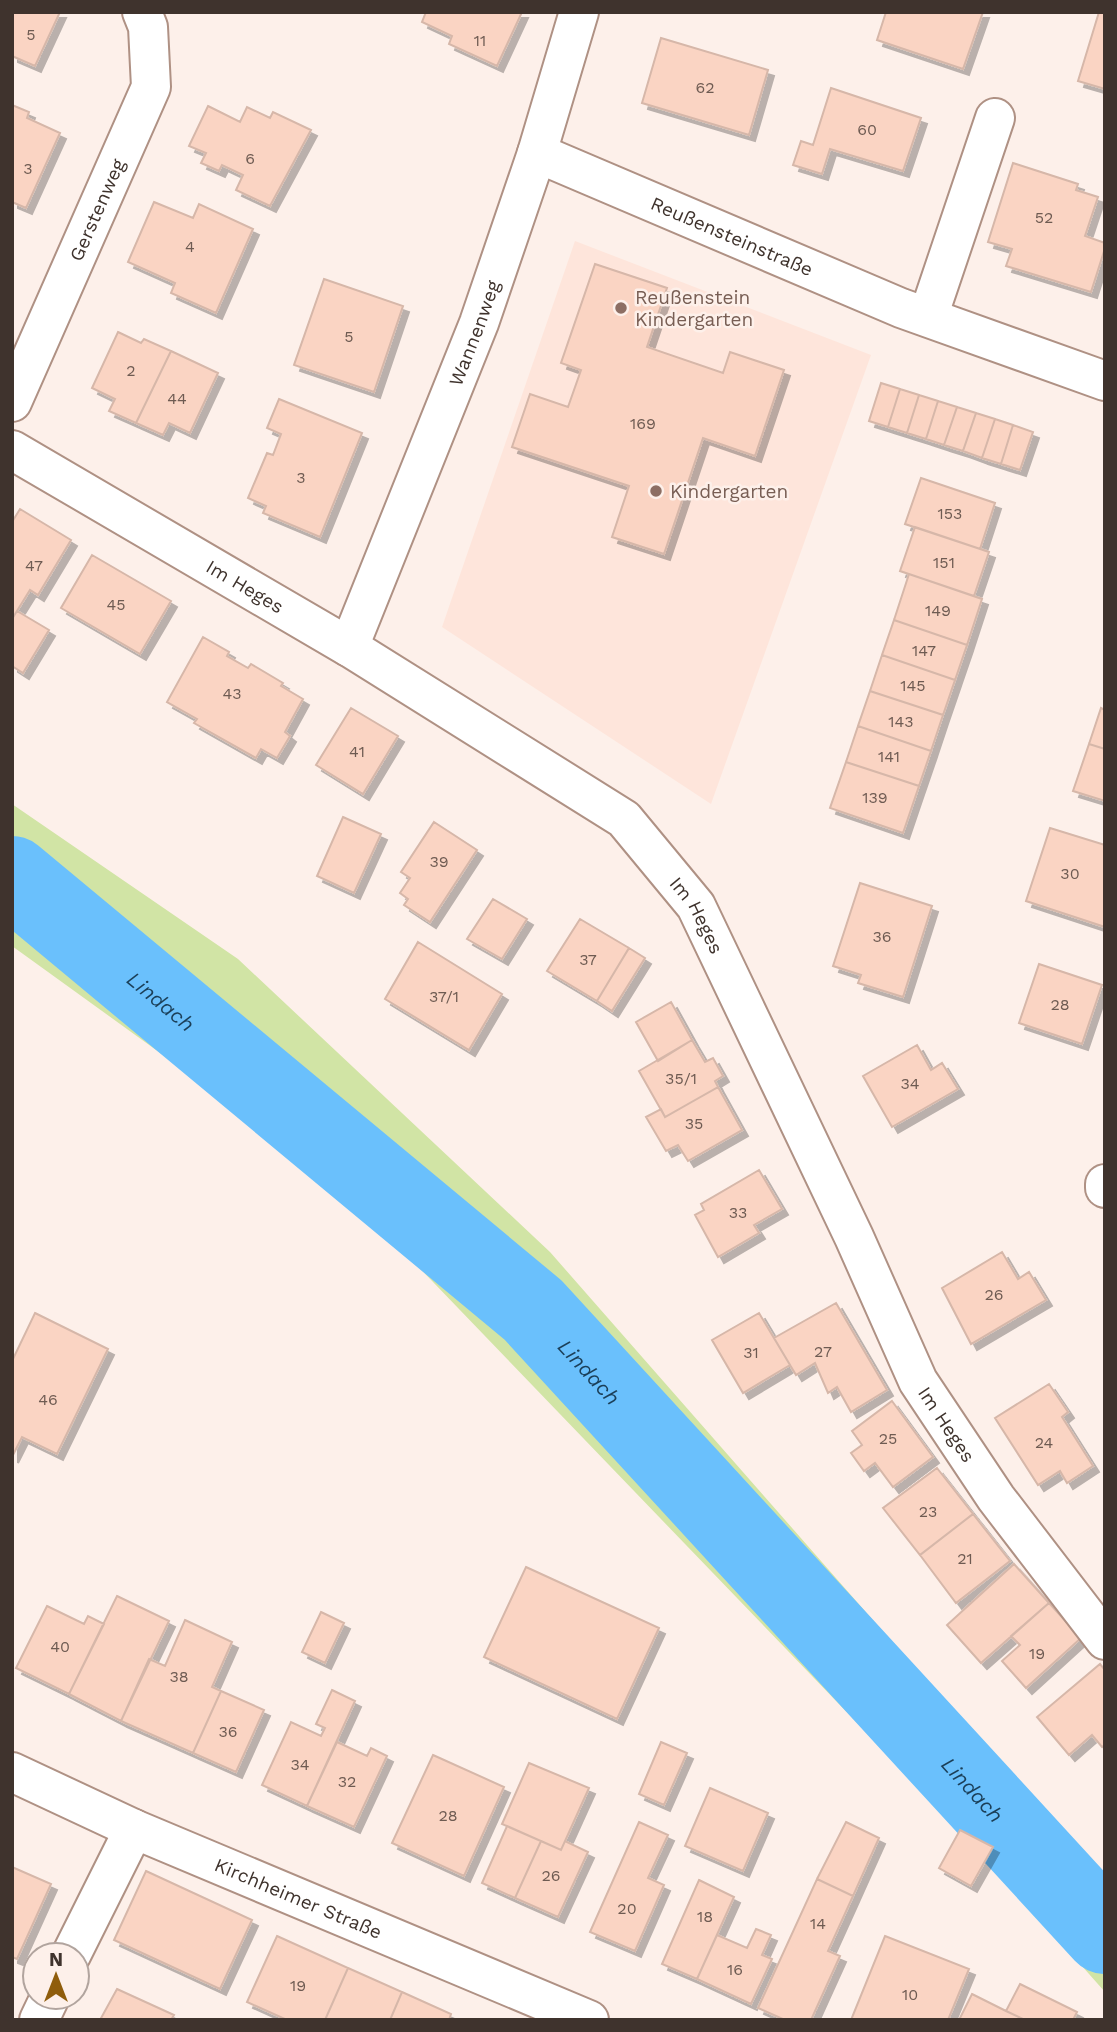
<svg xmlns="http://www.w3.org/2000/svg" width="1117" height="2032" viewBox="0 0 1117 2032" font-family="'Work Sans',sans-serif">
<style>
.built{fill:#fee5db}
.green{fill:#d1e4a5}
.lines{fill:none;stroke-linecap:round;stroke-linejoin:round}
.river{stroke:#6ac0fc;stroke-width:82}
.building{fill:#fad4c3;stroke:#d6b7a9;stroke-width:2;filter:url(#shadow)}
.street-casing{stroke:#af9184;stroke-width:42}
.secondary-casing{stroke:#af9184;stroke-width:42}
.street{stroke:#fff;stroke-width:38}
.secondary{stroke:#fff;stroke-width:38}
.education-dot{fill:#8d6e63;stroke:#fdf0ea;stroke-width:2.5}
.labels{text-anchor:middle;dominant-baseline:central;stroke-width:5;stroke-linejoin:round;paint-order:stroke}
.number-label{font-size:16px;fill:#6e5b52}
.street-label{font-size:19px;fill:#3f332d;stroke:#fdf0ea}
.education-label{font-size:19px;fill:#785e54;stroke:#fdf0ea;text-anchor:start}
.water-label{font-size:21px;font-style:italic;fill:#1b3f58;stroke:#fdf0ea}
</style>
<defs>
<filter id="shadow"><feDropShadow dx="6" dy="6" stdDeviation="0" flood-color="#0004"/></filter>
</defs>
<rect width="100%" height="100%" fill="#fdf0ea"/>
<path class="built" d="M575,241l296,114 -160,449 -269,-177z"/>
<path class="green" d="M12,804l226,155 312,293 421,480 -58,49 -581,-604 -320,-231z
M1105,1946v46l-24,-27z"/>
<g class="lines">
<path class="river" id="s1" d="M12,877l521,433 572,623"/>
</g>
<path class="building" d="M12,12h48l-25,54 -23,-10z
M426,12h96l-25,54 -48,-22 3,-8 -30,-14z
M886,12h97l-20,57 -86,-29z
M1099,12h6v77l-27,-8z
M661,38l107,32 -19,65 -107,-32z
M831,88l90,30 -18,53 -73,-22 -8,25 -29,-9 8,-24 12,4z
M12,105l17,7 -2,6 33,15 -34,75 -14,-6z
M208,106l32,16 7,-15 23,11 3,-6 38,18 -41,76 -34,-16 7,-15 -21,-10 -3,6 -18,-8 5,-10 -17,-7z
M1013,163l65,21 -2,6 22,7 -13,39 20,7v5l-14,44 -85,-26 6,-17 -24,-7z
M154,202l39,16 6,-14 54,25 -37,84 -45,-20 4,-10 -47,-21z
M595,264l72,24 -20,59 76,26 7,-21 54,18 -29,86 -52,-18 -39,116 -52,-17 17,-51 -117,-39 18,-53 38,13 13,-37 -20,-7z
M324,279l79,27 -29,86 -80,-27z
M118,332l23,11 3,-4 27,12 -35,72 -27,-12 6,-12 -23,-11z
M171,351l47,22 -28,60 -21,-10 -6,12 -27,-12z
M881,383l19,6 -12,38 -19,-6z
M900,389l19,6 -12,38 -19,-6z
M919,395l19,6 -12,38 -19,-6z
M279,399l83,34 -42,104 -57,-24 3,-7 -18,-8 19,-45 6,2 8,-21 -14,-6z
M938,401l19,6 -13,38 -18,-6z
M957,407l19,6 -13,38 -19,-6z
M976,413l19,6 -13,39 -19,-7z
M995,419l18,6 -12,39 -19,-6z
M1013,425l20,7 -13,38 -19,-6z
M921,478l74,25 -15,46 -75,-25z
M20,509l51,31 -33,55 -8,-5 -18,29v-97z
M915,527l74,25 -15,44 -74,-25z
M92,555l79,46 -31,53 -79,-46z
M909,574l73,25 -15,46 -73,-25z
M17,611l32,19 -26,43 -11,-7v-47z
M894,620l73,25 -12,35 -73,-25z
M203,637l26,15 -2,4 21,12 3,-4 32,19 -2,3 22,13 -18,33 5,4 -13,22 -16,-9 -5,9 -62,-35 3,-4 -30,-17z
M882,655l73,25 -12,35 -73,-24z
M870,691l73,24 -12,36 -73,-25z
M351,708l47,28 -35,58 -47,-29z
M1101,708l4,2v39l-16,-5z
M858,726l73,25 -12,35 -73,-24z
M1089,744l16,5v52l-32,-10z
M846,762l73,24 -16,47 -73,-25z
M343,817l38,17 -27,59 -37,-17z
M434,822l43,28 -47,72 -26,-17 4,-6 -8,-6 10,-15 -9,-6z
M1050,828l55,17v82l-79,-26z
M860,883l72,23 -29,91 -45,-14 3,-8 -28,-9z
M493,899l34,20 -25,40 -35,-20z
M580,919l49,29 -32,53 -50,-30z
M418,942l84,52 -33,56 -84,-51z
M629,948l16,10 -33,53 -15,-10z
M1039,964l63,21 -20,59 -63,-21z
M671,1002l21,38 -34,21 -22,-39z
M692,1040l13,22 8,-4 10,18 -8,5 3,6 -53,30 -26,-46z
M917,1045l14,25 11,-7 16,26 -66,38 -29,-51z
M718,1087l24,43 -54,31 -10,-16 -12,6 -20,-34 15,-8 4,8z
M759,1170l23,39 -28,16 5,8 -41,24 -23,-42 9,-5 -3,-6z
M1002,1252l16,27 11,-7 17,28 -75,44 -29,-56z
M836,1303l51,87 -36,22 -14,-25 -9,6 -13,-30 -19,12 -22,-37z
M35,1313l73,36 -51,105 -35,-17 -10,20v-96z
M759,1313l31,52 -47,28 -31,-53z
M1049,1384l19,28 -6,5 31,49 -26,17 -7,-12 -22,14 -43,-67z
M892,1401l41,56 -40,30 -18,-24 -11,8 -13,-18 11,-8 -10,-14z
M937,1468l36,46 -53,41 -37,-47z
M973,1514l37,47 -54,42 -36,-48z
M1014,1564l35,39 -68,60 -34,-38z
M526,1567l133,61 -42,91 -133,-62z
M117,1596l52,25 -48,100 -52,-27z
M1049,1603l32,35 -55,50 -24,-27 18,-16 -9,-9z
M47,1606l37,18 4,-8 16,8 -35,70 -53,-26z
M321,1612l23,11 -19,40 -23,-11z
M185,1620l47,22 -20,45 9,4 -28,62 -72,-32 28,-62 16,7z
M1100,1664l5,6v75l-3,2 -10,-12 -23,20 -32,-38z
M332,1690l23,11 -48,105 -45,-21 29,-63 30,14 4,-8 -9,-4z
M221,1691l43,19 -28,62 -43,-19z
M337,1742l30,14 4,-8 16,8 -33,71 -47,-21z
M661,1742l26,11 -23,52 -25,-11z
M433,1755l71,32 -40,89 -72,-33z
M529,1763l60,25 -28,62 -59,-26z
M710,1788l58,25 -25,58 -58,-25z
M639,1822l29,13 -20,43 16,7 -29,66 -45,-19z
M846,1822l33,16 -26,58 -36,-17z
M507,1826l34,15 -26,57 -33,-15z
M960,1830l33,17 -22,39 -32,-18z
M541,1841l20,9 4,-9 23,11 -30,65 -43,-19z
M12,1867l39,17 -34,75 -5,-2z
M146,1871l106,49 -32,69 -106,-49z
M817,1879l36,17 -25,55 12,5 -29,64h-26l-27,-12z
M699,1880l35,17 -37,82 -35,-15z
M756,1929l15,6 -9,20 10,4 -21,45 -54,-25 20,-44 30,13z
M277,1936l71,32 -23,52h-38l-40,-18z
M885,1936l84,33 -21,51h-97z
M348,1968l54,24 -12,28h-65z
M1020,1984l57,28 -4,8h-48l-19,-9z
M117,1989l57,26 -3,5h-71z
M402,1992l49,22 -2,6h-59z
M972,1994l34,17 19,9h-66z"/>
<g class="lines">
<g class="street-casing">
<g id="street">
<path id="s2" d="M537,153l364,155 204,73"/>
<path d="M928,317l67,-199"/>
<path id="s3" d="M12,402l139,-315 -3,-60 -6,-15"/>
<path id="s4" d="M12,450l337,197 275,172 72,87 158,331 64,144 78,117 109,142"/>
<path id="s5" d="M349,647l130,-324 58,-170 42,-141"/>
<path d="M1105,1184v4"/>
<path d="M71,1955l63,-126"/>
<path d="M39,2020l11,-23"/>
</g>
</g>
<g class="secondary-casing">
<g id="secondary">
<path id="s6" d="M12,1772l122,57 455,191"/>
</g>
</g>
<use href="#street" class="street"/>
<use href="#secondary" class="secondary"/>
</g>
<g class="education-dot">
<circle cx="621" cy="308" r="7"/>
<circle cx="656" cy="491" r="7"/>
</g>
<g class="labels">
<g class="number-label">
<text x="31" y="34">5</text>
<text x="480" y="40">11</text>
<text x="705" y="87">62</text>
<text x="867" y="129">60</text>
<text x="250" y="158">6</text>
<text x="28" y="168">3</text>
<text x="1044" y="217">52</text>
<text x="190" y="246">4</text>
<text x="349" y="336">5</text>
<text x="131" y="370">2</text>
<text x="177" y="398">44</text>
<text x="643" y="423">169</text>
<text x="301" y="477">3</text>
<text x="950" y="513">153</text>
<text x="944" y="562">151</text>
<text x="34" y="565">47</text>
<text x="116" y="604">45</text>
<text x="938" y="610">149</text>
<text x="924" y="650">147</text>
<text x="913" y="685">145</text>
<text x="232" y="693">43</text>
<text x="901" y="721">143</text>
<text x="357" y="751">41</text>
<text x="889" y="756">141</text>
<text x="875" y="797">139</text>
<text x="439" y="861">39</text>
<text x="1070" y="873">30</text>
<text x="882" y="936">36</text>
<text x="588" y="959">37</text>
<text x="444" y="996">37/1</text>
<text x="1060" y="1004">28</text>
<text x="681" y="1078">35/1</text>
<text x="910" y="1083">34</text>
<text x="694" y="1123">35</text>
<text x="738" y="1212">33</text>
<text x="994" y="1294">26</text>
<text x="823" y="1351">27</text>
<text x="751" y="1352">31</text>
<text x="48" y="1399">46</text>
<text x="888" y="1438">25</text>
<text x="1044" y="1442">24</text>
<text x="928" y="1511">23</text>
<text x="965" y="1558">21</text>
<text x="60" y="1646">40</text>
<text x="1037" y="1653">19</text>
<text x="179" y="1676">38</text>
<text x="228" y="1731">36</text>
<text x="300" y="1764">34</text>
<text x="347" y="1781">32</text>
<text x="448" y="1815">28</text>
<text x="551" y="1875">26</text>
<text x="627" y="1908">20</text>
<text x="705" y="1916">18</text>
<text x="818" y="1923">14</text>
<text x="735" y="1969">16</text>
<text x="298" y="1985">19</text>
<text x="910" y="1994">10</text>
</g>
<g class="street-label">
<text stroke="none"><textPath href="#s3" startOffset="210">Gerstenweg</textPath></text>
<text stroke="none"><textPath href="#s2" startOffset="212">Reußensteinstraße</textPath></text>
<text stroke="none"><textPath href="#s5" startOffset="338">Wannenweg</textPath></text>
<text stroke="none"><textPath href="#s4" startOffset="270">Im Heges</textPath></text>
<text stroke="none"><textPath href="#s4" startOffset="836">Im Heges</textPath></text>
<text stroke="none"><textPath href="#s4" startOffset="1404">Im Heges</textPath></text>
<text stroke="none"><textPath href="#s6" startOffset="313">Kirchheimer Straße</textPath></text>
</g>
<g class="education-label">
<text x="635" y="297">Reußenstein<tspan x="635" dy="22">Kindergarten</tspan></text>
<text x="670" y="491">Kindergarten</text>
</g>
<g class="water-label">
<text stroke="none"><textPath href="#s1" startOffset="194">Lindach</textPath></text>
<text stroke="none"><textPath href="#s1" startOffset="761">Lindach</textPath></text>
<text stroke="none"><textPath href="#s1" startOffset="1328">Lindach</textPath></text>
</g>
</g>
<rect width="1117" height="2032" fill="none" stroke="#3f332d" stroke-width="28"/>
<g transform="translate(56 1976)"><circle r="33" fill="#fdf0ea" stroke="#b1a49e" stroke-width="2"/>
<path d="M0-5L12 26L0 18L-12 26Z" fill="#8f5d0c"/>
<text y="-10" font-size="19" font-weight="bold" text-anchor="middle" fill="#3f332d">N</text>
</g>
</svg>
